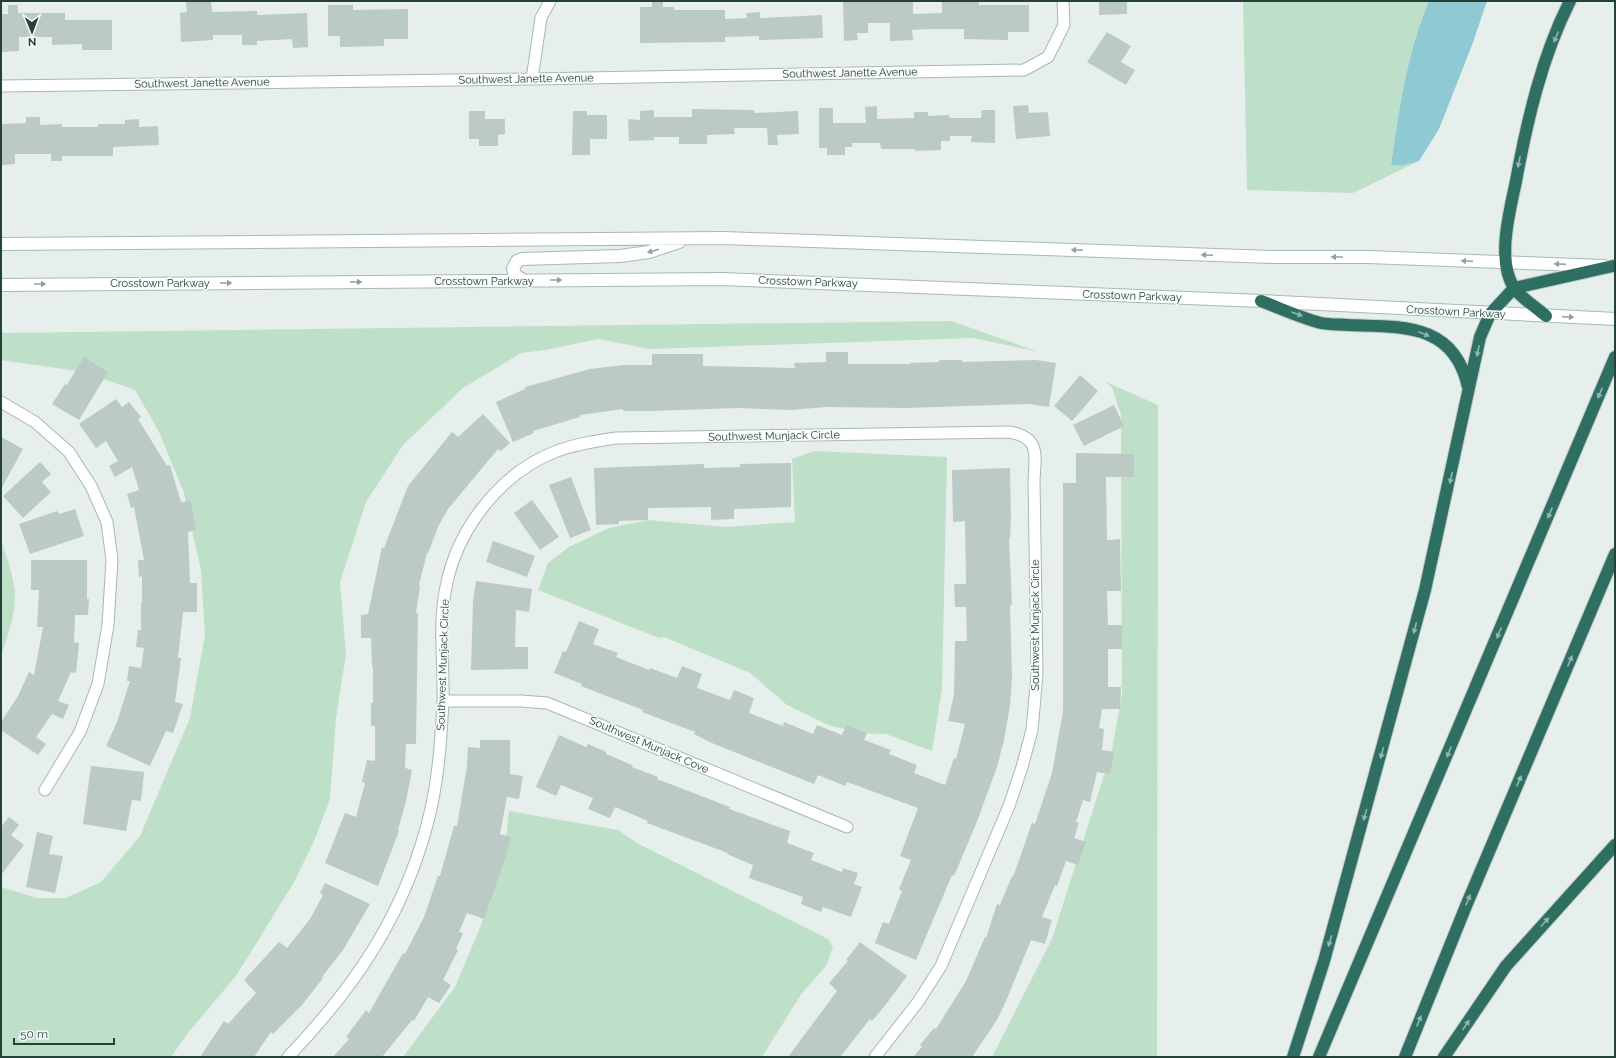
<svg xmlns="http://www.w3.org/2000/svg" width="1616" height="1058" viewBox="0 0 1616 1058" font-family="Raleway,sans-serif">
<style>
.green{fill:#bfe0c8}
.water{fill:#8ec9d4}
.building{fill:#bbcac4}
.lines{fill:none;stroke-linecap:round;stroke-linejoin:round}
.street-casing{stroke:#a8b8b2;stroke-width:13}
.secondary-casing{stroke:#a4bbb3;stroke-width:14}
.highway-casing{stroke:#c2cac8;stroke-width:14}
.street{stroke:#fff;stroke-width:11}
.secondary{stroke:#fff;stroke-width:12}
.highway{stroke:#2f6f62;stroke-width:12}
.oneway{fill:#93b5ae}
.oneway2{fill:#92a09c}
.labels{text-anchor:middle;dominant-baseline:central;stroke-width:3;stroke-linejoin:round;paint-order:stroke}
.street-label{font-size:11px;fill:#24423a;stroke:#f7fbf9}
</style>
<rect width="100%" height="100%" fill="#e6efeb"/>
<path class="green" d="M1243,1h186c-22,52 -30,108 -38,164l10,1 18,-5 -66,32 -106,-3z
M951,321l88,31 -66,-14 -324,11 -50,-10 -54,11 -24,3 -58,35 -60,57 -37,57 -26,80 6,72 -10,64 -6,81 -16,42 -21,43 -57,92 -48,57 -17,24h-170v-170l36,11h29l35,-16 39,-46 50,-118 15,-83 -4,-64 -17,-78 -25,-61 -24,-42 -51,-18 -83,-12v-27z
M1104,381l54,24 -1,652h-165l60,-118 60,-189 10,-56 -1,-279 -9,-28z
M814,451l133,6 -5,232 -10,62 -46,-17 -26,-1 -32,-8 -41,-20 -37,-32 -86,-36 -5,1 -121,-48 10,-27 21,-16 40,-19 40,-8 75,7 71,-5 -3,-63z
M1,541c6,16 13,36 14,54 0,20 -7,41 -14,60z
M509,811l109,19 19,13 191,96 5,8 -7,19 -24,27 -40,64h-359l52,-70 26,-62 23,-67z"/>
<path class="water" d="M1429,1h58l-15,44 -33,84 -20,32 -18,5 -10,-1c8,-56 16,-112 38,-164z"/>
<path class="building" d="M186,1h25l1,11 45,-1v4l50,-2 1,34 -15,1 -1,-9 -35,2v4h-15v-10h-29v5l-32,2 -1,-29 7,-1z
M843,1h70v13l29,-1v-12h37v4h50v27h-21v8l-44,-1v-10h-36l-16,1 1,10 -23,1v-18h-22v10h-11l1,7 -14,1z
M1099,1h28v13l-28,1z
M652,2h11v5h11v3h51v9l22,-1 -1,-5 14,-1v6l62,-3 1,23 -64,2v-4l-34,1v5l-85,1v-36h12z
M8,5h10v8h47v7h47v30h-30v-6l-30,1v-8h-33v14l-18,1v-38h7z
M328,5h25v5l55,-1v30h-24v7l-44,1v-11h-12z
M1107,32l24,14 -10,16 14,8 -9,15 -39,-23z
M1028,105l1,8 19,-1 2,24 -34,3 -3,-33z
M877,106v13l37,-1v-6h14v4l21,-1 1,3h31l1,-8h13v33l-24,-1 1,-6h-22v5h-9v9l-26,1v-2h-34l-1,-6h-28v4h-7v8h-18v-7h-8v-40h14v15h33l-1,-16z
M692,109l62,1v3l44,-2 1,23 -22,1 1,10h-10l-1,-17h-33l1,6 -28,1v9h-28v-7h-25v3l-25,1 -1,-22 12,1v-9l14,-1v7h38z
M469,111h16v8h20v15l-7,1v11h-19v-7h-10z
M573,111h14v4h20v24h-17v16h-18z
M26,117h14v8l22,-1v3h36v-3h27v-4l14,-1v8l19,-1 1,19 -46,2v9h-51v5h-11v-7h-36v10l-14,1v-41l25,-1z
M826,352h22v12h62v-1l29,-1v-2h23v2l74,-2 20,3 -7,44 -20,-3 -123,4 -80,-1 -36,3 -52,-2 -86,3h-29v-2l-43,6v2l-47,14 1,2 -21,9 -17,-40 29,-13v-2l65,-18 34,-4h28v-11h51v12l92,2 -1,-5 32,-1z
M84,357l24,15 -29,48 -27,-16 13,-20 2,1z
M1080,375l18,16 -26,30 -18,-15z
M116,399l6,8 7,-5 12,15 -3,2 29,47 3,-1 11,37 10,-1 5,29 -8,2 2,51h7v29h-14l-5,46h3l-6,44 8,2 -10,29 -7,-2 -16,35 -44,-20 11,-24 13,-41h-3l2,-15 12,2 3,-20 -8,-1 2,-17h3v-28h1v-26l-3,1 -1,-17h6l-10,-53 -3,1 -4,-14 12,-4 -7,-23 -17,10 -6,-11 9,-5 -12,-20 -10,7 -17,-24z
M1114,405l10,21 -40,20 -11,-21z
M483,414l27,29 -9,8 -3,-2 -50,60 -9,16 -11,28h-1l-8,32 1,1 -4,27h2l-2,131h-10l-1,24 7,2 -6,31 -8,29 1,1 -21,55 -53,-23 20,-50 11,4 9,-34 -3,-1 5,-22 8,1v-35h-4v-23h2v-36h-1l-1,-29h-10v-23l7,-1 14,-67 2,1 24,-62 44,-54 6,5z
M1,437l22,12 -22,40z
M1076,453l58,1v23h-28l1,63 13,-1 1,52h-14l1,34h14v24h-14v38h13l-1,22h-18l-3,19 5,1 -2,21 12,2 -4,22 -13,-2 -7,30 -7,-2 -7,22 3,1 -5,15 12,4 -8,23 -12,-4 -9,25 -2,-1 -13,32 10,3 -7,24 -14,-4 -25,61 -9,19 -25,37h-59l9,-10 -2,-2 14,-17 2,1 30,-48 19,-44 1,1 11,-34 3,1 12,-29 1,1 19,-54 3,1 17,-51 11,-62v-228h13z
M40,462l11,12 -9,8 9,10 -28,26 -20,-22z
M791,463v44l-57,2v10l-23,1v-13l-63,1v12l-29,1v3l-23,1 -2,-57 110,-4v4l36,-1v-3z
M1010,468l1,51 -1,20h-1l3,66h-2l2,72 -2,29 -6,34 -7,27 -21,57 -22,52 -2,-1 -36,85 -41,-17 8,-21 6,2 13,-33 -3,-2 12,-29 -11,-4 18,-48 -71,-26 -2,4 -27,-11 -4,9 -102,-41 -18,-9 1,-2 -53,-20 1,-2 -62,-24 1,-2 -28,-11 9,-22 3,1 13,-31 20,8 -6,15 25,9 -2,4 33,13 1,-2 27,10 5,-12 20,8 -5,14 33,12 4,-10 20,8 -5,15 34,13 1,-4 29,12 4,-9 25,10 4,-10 21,8 -3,7 27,10 -2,4 28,11 -3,8 31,12 9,-27 2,1 9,-35 -17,-3 6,-26 1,-54h12l-1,-34h-11l-1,-23h12l-1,-63 -12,1 -1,-52z
M571,477l20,53 -21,8 -21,-53z
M532,500l27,37 -19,13 -26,-37z
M75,509l9,27 -54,18 -11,-30 38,-13 2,3z
M493,541l42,15 -8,21 -41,-15z
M31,560h56v39h2l-1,16h-13l-1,27 5,1 -3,30 -5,-1 -13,29 11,4 -6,14 -11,-5 -16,23 10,7 -8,11 -37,-25v-8l17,-26 11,-24 5,3 9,-48h-6l2,-37h-8z
M476,581l56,8 -3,23 -13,-2 -1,37h13v22l-57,1 2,-69z
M559,735l27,12 2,-3 18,8v2l26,11v2l26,10 -1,2 73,28 -1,2 61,22 -3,12 27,10 -3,7 31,12 1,-4 15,5 -4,11 8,3 -11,30 -28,-10 -2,5 -20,-8 2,-7 -54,-19 4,-13 -26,-11 1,-1 -81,-30 1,-2 -33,-14 -5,11 -22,-9 5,-11 -32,-13 -5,11 -20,-9z
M480,740h30v34l13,2 -4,23 -12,-2 -7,37 11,3 -6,22 -21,60 -17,-6 -8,19 4,1 -7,16 2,1 -15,30 8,5 -12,18 -11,-6 -14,24 -2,-1 -30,37h-49l16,-18 -3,-2 20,-27 3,3 34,-60 2,1 19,-37 14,-41h2l14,-50h3l10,-60 1,-19 12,1z
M91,766l53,6 -3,29 -9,-1 -6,31 -43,-7z
M9,817l10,8 -8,10 13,10 -23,30v-48z
M37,832l16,4 -4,18 14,2 -8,37 -29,-6z
M325,883l45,21 -27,46 -21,27 1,1 -21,27 -29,29 -2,-2 -17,25h-54l24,-36 4,3 28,-31 -12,-13 35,-38 8,6 23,-29 13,-24 -3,-2z
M860,942l47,34 -20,27 -15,18 -2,-2 -30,38h-52l49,-66 -8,-8 19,-22 -2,-1z"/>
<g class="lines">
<g class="street-casing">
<path id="street" d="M532,79l9,-61 9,-17
M1,86l531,-7 492,-9 24,-13 16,-32 -1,-24
M1,402l34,20 34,30 22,34 16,36 5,38 -4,65 -10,59 -18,48 -35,58
M443,701h78l26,2 300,124
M288,1057c66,-69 114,-139 139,-232 11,-40 14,-83 16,-124 1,-38 -5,-77 3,-114 11,-58 55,-115 111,-136 19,-7 39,-10 59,-13l393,-6c30,5 27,21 25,47l3,195 -5,56 -10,37 -13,39 -68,160 -23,36 -43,55"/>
</g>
<g class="secondary-casing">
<path id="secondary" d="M1,244l723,-6 549,19h95l236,9
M523,280l-8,-5 -2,-6 4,-8 5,-2 98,-3 29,-4 30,-10
M1,285l721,-6 539,22 354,18"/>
</g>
<g class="highway-casing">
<path id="highway" d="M1261,301c19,7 40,17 60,22 9,2 19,1 28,2 54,2 105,-2 119,62
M1546,316c-8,-7 -27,-20 -32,-28 -18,-29 -4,-77 2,-107 11,-60 26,-125 54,-180
M1293,1057l31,-96 101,-371 55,-253 10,-23 24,-26 99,-22
M1319,1057l296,-700
M1405,1057l61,-151 149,-352
M1444,1057l62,-91 109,-121"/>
</g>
<use href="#street" class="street"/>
<use href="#secondary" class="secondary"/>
<use href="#highway" class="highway"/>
</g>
<defs><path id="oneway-solid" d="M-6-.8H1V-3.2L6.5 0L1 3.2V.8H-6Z"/></defs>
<g class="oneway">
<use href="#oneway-solid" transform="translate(1556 37) rotate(112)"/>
<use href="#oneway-solid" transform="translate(1519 162) rotate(101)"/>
<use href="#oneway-solid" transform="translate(1297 314) rotate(20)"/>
<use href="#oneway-solid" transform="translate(1424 334) rotate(22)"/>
<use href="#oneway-solid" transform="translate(1478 351) rotate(101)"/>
<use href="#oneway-solid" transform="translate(1600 393) rotate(113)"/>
<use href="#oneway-solid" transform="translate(1451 478) rotate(103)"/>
<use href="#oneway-solid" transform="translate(1550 513) rotate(113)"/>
<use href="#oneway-solid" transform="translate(1415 628) rotate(105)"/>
<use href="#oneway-solid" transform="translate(1499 633) rotate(113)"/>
<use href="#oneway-solid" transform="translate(1570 661) rotate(-67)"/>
<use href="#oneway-solid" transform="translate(1449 752) rotate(113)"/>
<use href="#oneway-solid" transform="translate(1382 753) rotate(105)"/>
<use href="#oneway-solid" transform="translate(1519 781) rotate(-67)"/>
<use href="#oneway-solid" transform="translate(1365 815) rotate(106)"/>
<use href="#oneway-solid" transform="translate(1468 900) rotate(-67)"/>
<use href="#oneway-solid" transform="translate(1545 922) rotate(-48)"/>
<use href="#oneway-solid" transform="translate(1330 941) rotate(106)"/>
<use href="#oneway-solid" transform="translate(1419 1021) rotate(-68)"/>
<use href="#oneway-solid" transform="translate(1466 1025) rotate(-56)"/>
</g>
<g class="oneway2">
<use href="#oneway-solid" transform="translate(1077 250) rotate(-178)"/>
<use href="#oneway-solid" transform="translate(653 251) rotate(164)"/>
<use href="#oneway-solid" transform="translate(1207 255) rotate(-178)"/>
<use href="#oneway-solid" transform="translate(1337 257) rotate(-180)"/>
<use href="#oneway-solid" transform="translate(1467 261) rotate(-177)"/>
<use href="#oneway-solid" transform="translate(1560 264) rotate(-178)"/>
<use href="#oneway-solid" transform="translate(556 280)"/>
<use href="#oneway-solid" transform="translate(356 282)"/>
<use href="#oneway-solid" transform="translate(226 283)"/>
<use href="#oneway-solid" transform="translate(40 284)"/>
<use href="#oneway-solid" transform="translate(1568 317) rotate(3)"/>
</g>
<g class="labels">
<g class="street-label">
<text transform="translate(850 73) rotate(-1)">Southwest Janette Avenue</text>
<text transform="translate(526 79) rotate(-1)">Southwest Janette Avenue</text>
<text transform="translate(202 83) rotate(-1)">Southwest Janette Avenue</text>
<text x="484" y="281">Crosstown Parkway</text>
<text transform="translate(808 282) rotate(2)">Crosstown Parkway</text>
<text x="160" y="283">Crosstown Parkway</text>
<text transform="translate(1132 296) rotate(2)">Crosstown Parkway</text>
<text transform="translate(1456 312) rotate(3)">Crosstown Parkway</text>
<text transform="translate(774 436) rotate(-1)">Southwest Munjack Circle</text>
<text transform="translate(1035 625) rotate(-90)">Southwest Munjack Circle</text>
<text transform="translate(443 665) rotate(-88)">Southwest Munjack Circle</text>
<text transform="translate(649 745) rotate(23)">Southwest Munjack Cove</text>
</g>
</g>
<rect width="1616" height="1058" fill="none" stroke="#24423a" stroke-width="4"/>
<g transform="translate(32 32) rotate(179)" stroke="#f7fbf9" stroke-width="3" paint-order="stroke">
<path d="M0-3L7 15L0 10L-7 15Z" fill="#24423a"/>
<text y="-6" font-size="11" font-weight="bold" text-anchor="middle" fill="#24423a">N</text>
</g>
<path d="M14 1038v6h100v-6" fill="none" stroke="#24423a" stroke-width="2"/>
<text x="20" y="1038" font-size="12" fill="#24423a" stroke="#f7fbf9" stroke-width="3" paint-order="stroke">50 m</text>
</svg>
